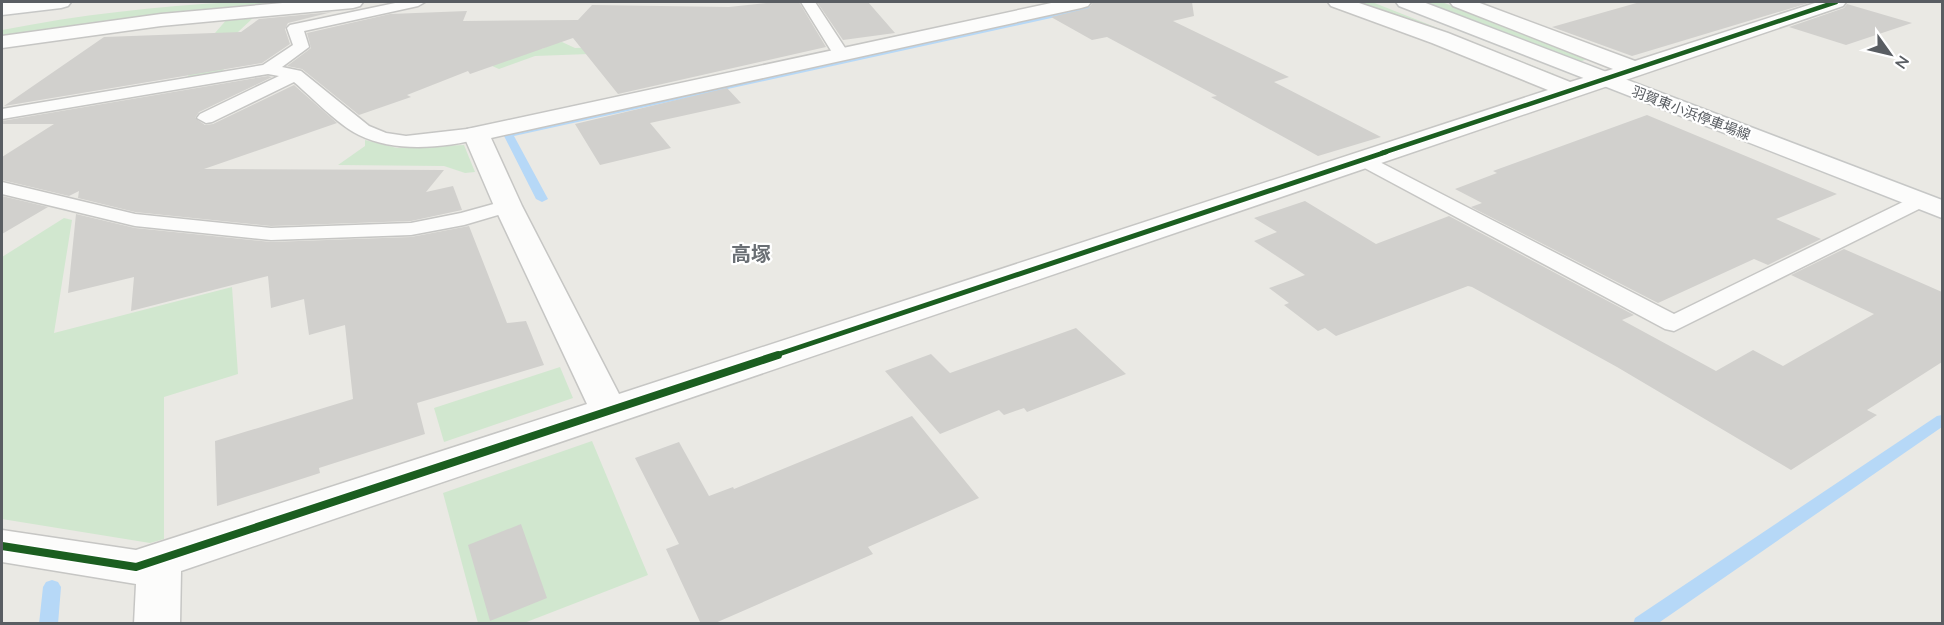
<svg xmlns="http://www.w3.org/2000/svg" width="1944" height="625" viewBox="0 0 1944 625" font-family="Quicksand,'Noto Sans JP',sans-serif">
<style>
.green{fill:#d1e7cf}
.lines{fill:none;stroke-linecap:round;stroke-linejoin:round}
.stream{fill:#b6d8f7;fill-rule:evenodd}
.building{fill:#d1d0cd}
.service-casing{stroke:#c6c6c4;stroke-width:3}
.minor-casing{stroke:#c6c6c4;stroke-width:3}
.secondary-casing{stroke:#c6c7c6;stroke-width:3}
.service{fill:#fcfcfb;fill-rule:evenodd}
.minor{fill:#fcfcfb;fill-rule:evenodd}
.secondary{fill:#fcfcfb;fill-rule:evenodd}
.cycleway-far2-casing{stroke:#fff;stroke-width:7}
.cycleway-far1-casing{stroke:#fff;stroke-width:9}
.cycleway-casing{stroke:#fff;stroke-width:11}
.cycleway-far2{stroke:#1b5e20;stroke-width:4.5}
.cycleway-far1{stroke:#1b5e20;stroke-width:5}
.cycleway{stroke:#1b5e20;stroke-width:8}
.labels{text-anchor:middle;dominant-baseline:central;stroke-width:4.5;stroke-linejoin:round;paint-order:stroke}
.far-street-label{font-size:14px;fill:#595d62;stroke:#fff}
.quarter-label{font-size:20px;font-weight:bold;fill:#6a6f74;stroke:#fff}
</style>
<rect width="100%" height="100%" fill="#eae9e4"/>
<path class="green" d="M235,2h73l-143,13 -163,23v-8c77,-15 154,-24 233,-28z
M1358,2h14l182,72 -4,1z
M1419,2h23l145,57 -10,4z
M250,16l3,2 -15,14 -10,34 -11,9 -30,5 4,-15 -8,-8 32,-24 13,-15z
M562,42l13,6 40,-1 1,6 -81,3 -36,13 -39,-17 82,-3 11,-6z
M365,140l32,8 67,-3 11,27 -10,1 -21,-7 -106,-1 27,-19z
M64,218l8,2 -18,113 178,-46 6,87 -74,23v142l-14,4 -148,-24v-262z
M560,367l13,31 -129,44 -10,-34z
M592,441l56,134 -124,48h-46l-35,-130z"/>
<g class="lines">
<path class="stream" d="M1111,2h13l-610,134 34,63 -6,3 -6,-3 -33,-65 5,-3z
M1942,415v12l-285,197h-24l2,-6 302,-202z
M52,580l6,2 3,5 -3,37h-19l4,-37 3,-5z"/>
</g>
<path class="building" d="M775,2h24l27,45 -208,47 -45,-56 -103,36 -2,-3 -61,24 4,2 -52,18 -57,-46 -15,-3 24,-18 -4,-15 83,-19 77,-3 -4,10 115,-1 14,-15 137,2z
M817,2h51l27,31 -52,7z
M1093,2h99l2,14 -21,5 116,56 -15,5 107,55 -63,19 -107,-59 6,-1 -110,-59 -15,3 -41,-23 38,-9z
M1640,2h172l-180,54 -80,-29z
M1847,4l65,19 -66,22 -57,-18 55,-19z
M332,12l-44,11 -3,6 5,15 -28,19 -258,43 100,-69 137,-5 18,-13z
M268,76l4,1 -73,35 -4,6 10,7 8,-1 81,-39 43,38 -133,46 240,1 -18,22 27,-6 9,24 -51,11 -140,5 -136,-14 -57,-14 1,-7 -10,5 -67,-16v-23l52,-33h-52v-3z
M727,88l14,15 -91,20 21,25 -71,17 -25,-41z
M1647,115l190,79 -61,25 45,20 -53,26 -14,-6 -96,44 -187,-96 11,-4 -27,-14 42,-16 -4,-2z
M2,196l46,11 -46,27z
M1305,201l71,43 73,-28 185,99 -12,5 94,51 37,-21 30,16 91,-52 -83,-39 53,-26 98,43v70l-75,48 10,5 -86,55 -174,-103 -145,-80 -4,-1 -132,50 -11,-8 -7,3 -34,-26 5,-2 -20,-15 36,-13 -51,-34 23,-9 -23,-14z
M76,214l59,14 136,14 140,-5 58,-11 38,97 19,-2 18,44 -127,38 8,31 -106,34 1,5 -103,33 -2,-65 138,-42 -8,-74 -36,10 -5,-36 -33,9 -3,-32 -137,35 3,-34 -66,16z
M1076,328l50,46 -99,38 -3,-4 -20,7 -5,-5 -59,24 -55,-63 46,-17 19,19z
M912,416l67,82 -111,49 5,7 -160,70h-12l-35,-75 13,-5 -44,-86 44,-16 30,54 24,-9 1,2z
M521,524l26,74 -57,23 -22,-76z"/>
<g class="lines">
<g class="service-casing">
<path id="service" d="M400,2h25l-7,4 -114,25 5,16 -27,20 19,4 68,55 17,7 20,3 70,-8 9,6 -2,4c-39,10 -88,15 -124,-3 -22,-11 -46,-37 -65,-53l-82,40 -6,1 -9,-5 3,-4 79,-38 -11,-2 -266,45v-10l261,-44 30,-20 -6,-17 3,-3z
M801,2h14l34,52 -2,3h-12z
M1366,155l308,159 239,-117h14l3,4 -3,4 -253,126 -9,-2 -306,-164 -3,-4 3,-4z
M2,182l133,32 136,14 140,-5 50,-10 47,-13 7,2 3,4 -3,4 -51,15 -53,10 -140,5 -136,-14 -133,-32z"/>
</g>
<g class="minor-casing">
<path id="minor" d="M294,2h69l-3,4 -7,2 -192,18 -159,22v-12l159,-22z
M1056,2h35l-3,4 -7,2 -590,130 31,68 97,188 929,-304 -116,-47 -101,-37 -3,-4h28l92,31 122,49 43,-13 -160,-63 -3,-4h27l158,59 183,-59h28l-3,4 -1662,565 -1,53h-46l2,-40 -134,-22v-32l134,20 451,-146 -93,-198 -31,-72 4,-5z"/>
</g>
<g class="secondary-casing">
<path id="secondary" d="M15,2h56l-3,4 -7,2 -59,7v-12z
M1396,2h27l519,198v18l-543,-212z"/>
</g>
<use href="#service" class="service"/>
<use href="#minor" class="minor"/>
<use href="#secondary" class="secondary"/>
<g class="cycleway-far2-casing">
<path id="cycleway-far2" d="M1382,153l454,-151"/>
</g>
<g class="cycleway-far1-casing">
<path id="cycleway-far1" d="M773,356l613,-204"/>
</g>
<g class="cycleway-casing">
<path id="cycleway" d="M2,546l134,21 642,-212"/>
</g>
<use href="#cycleway-far2" class="cycleway-far2"/>
<use href="#cycleway-far1" class="cycleway-far1"/>
<use href="#cycleway" class="cycleway"/>
</g>
<g class="labels">
<g class="far-street-label">
<text transform="translate(1691 113) rotate(21)">羽賀東小浜停車場線</text>
</g>
<g class="quarter-label">
<text x="751" y="253">高塚</text>
</g>
</g>
<rect width="1944" height="625" fill="none" stroke="#595d62" stroke-width="6"/>
<g transform="translate(1890 54) rotate(124)" stroke="#ffffff" stroke-width="4.5" paint-order="stroke">
<path d="M0-4.5L10 22L0 15L-10 22Z" fill="#595d62"/>
<text y="-9" font-size="16" font-weight="bold" text-anchor="middle" fill="#595d62">N</text>
</g>
</svg>
